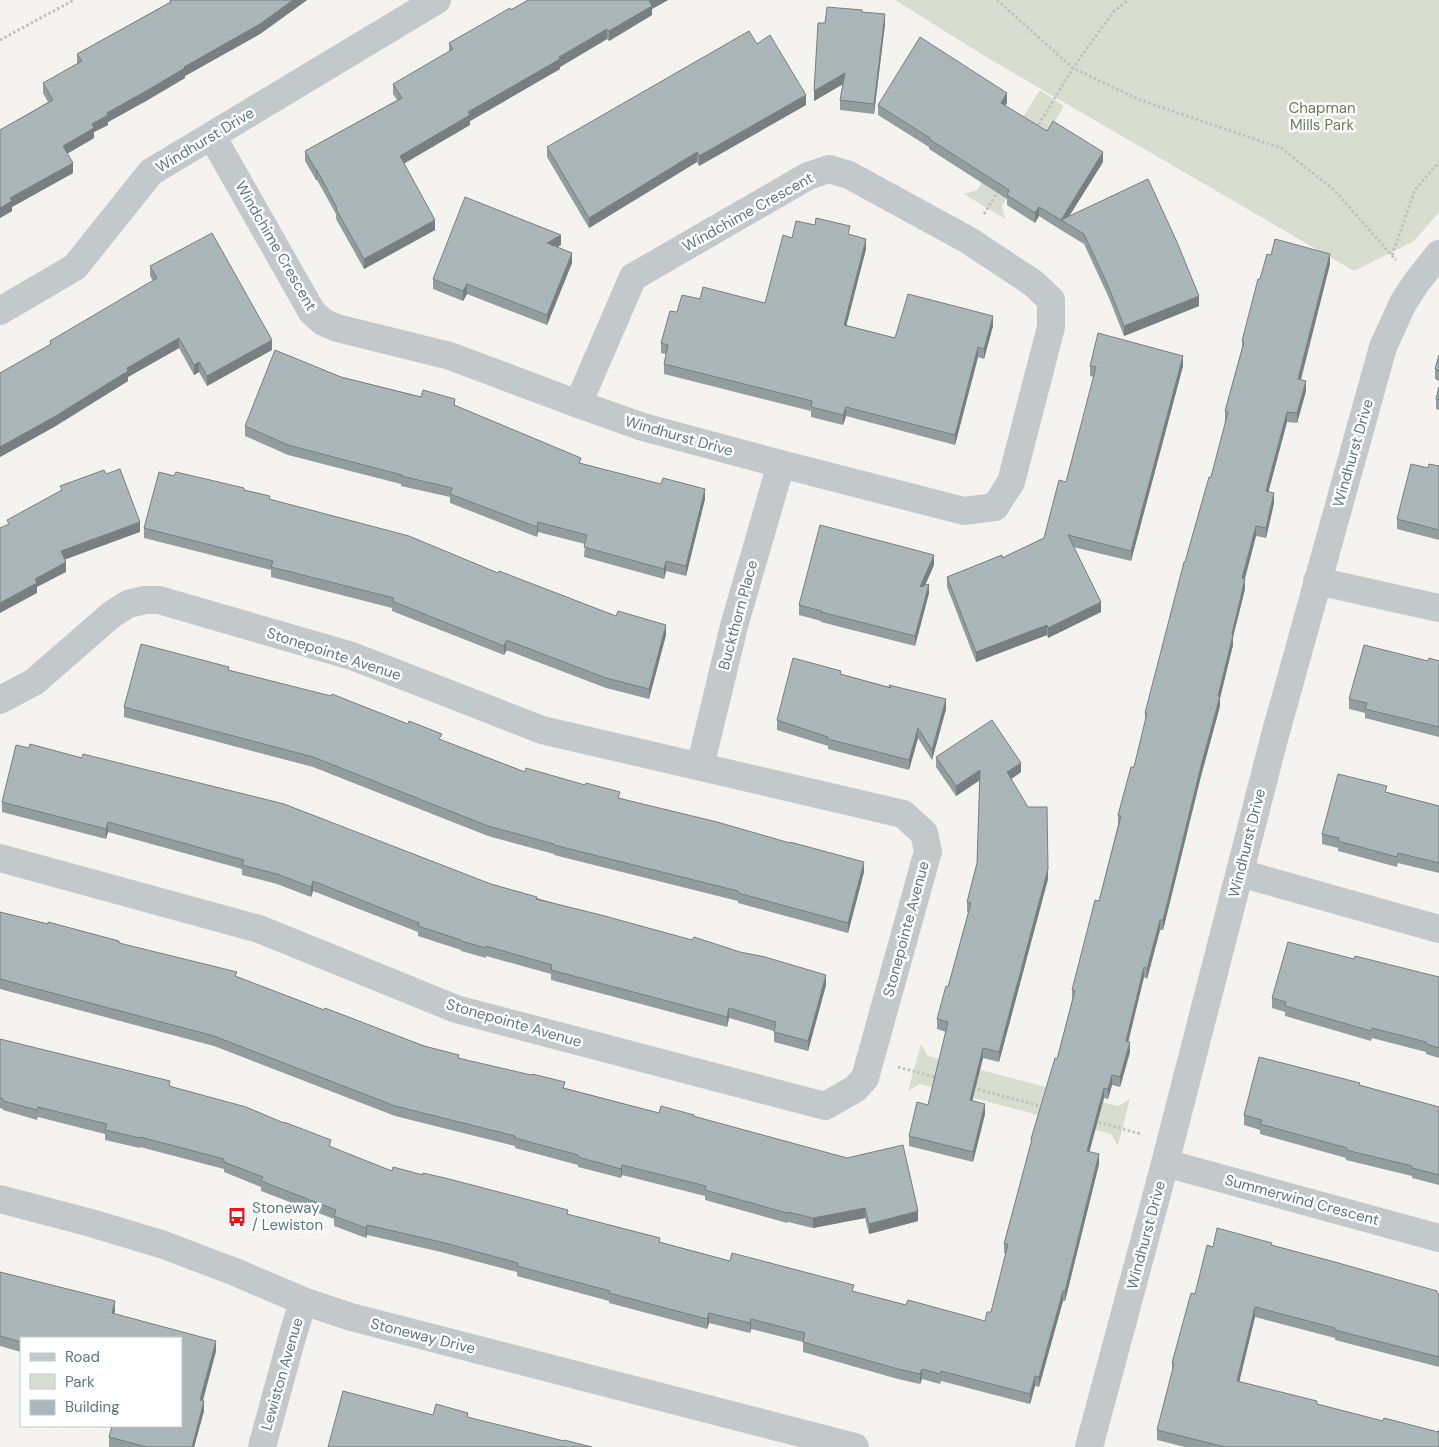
<svg xmlns="http://www.w3.org/2000/svg" width="1439" height="1447" viewBox="0 0 1439 1447" font-family="'DM Sans',sans-serif">
<style>
.green{fill:#d8ddd0}
.lines{fill:none;stroke-linecap:round;stroke-linejoin:round}
.path{stroke:#bec1c2;stroke-width:3;stroke-dasharray:2.5 2.5;stroke-linecap:butt}
.minor{stroke:#c3c9ca;stroke-width:28}
.wall{fill:#929d9e}
.shaded-wall{fill:#777f81}
.building{fill:#aab6b8;stroke:#777f81}
.labels{text-anchor:middle;dominant-baseline:central;stroke-width:5;stroke-linejoin:round;paint-order:stroke}
.park-label{font-size:15px;fill:#6c7b60;stroke:#fff}
.street-label{font-size:15px;fill:#5c787e;stroke:#fff}
.poi-label{font-size:15px;fill:#5c787e;stroke:#fff;text-anchor:start}
</style>
<rect width="100%" height="100%" fill="#f5f3ef"/>
<path class="green" d="M895,0h544v212l-25,29 -60,30 -368,-214z
M1040,90l24,16 -62,100 3,13 -41,-25 13,-4z
M921,1044l7,12 190,50 12,-7 -12,47 -7,-12 -191,-50 -12,7z"/>
<g class="lines">
<path class="path" d="M997,0l76,68 67,32 141,48 51,40 64,72
M0,40l74,-40
M1036,129l37,-61 40,-56 15,-12
M984,214l15,-24
M1392,255l23,-65 24,-28
M898,1067l40,11
M973,1088l71,19
M1094,1121l47,13"/>
<path class="minor" d="M212,136l100,176 11,10 14,6 113,28 128,48 65,23 138,37 183,47 31,-4 16,-25 40,-155v-27l-18,-17 -65,-43 -119,-65 -20,-6 -21,7 -175,101 -55,127
M0,311l75,-44 76,-95 286,-172
M1317,581l122,27
M0,700l34,-18 77,-67 17,-11 17,-4h14l193,56 190,74 361,84 21,19 4,18 -63,227 -10,11 -30,17 -369,-97 -197,-80 -259,-71
M700,767l34,-141 47,-162
M1240,873l199,56
M1165,1163l274,75
M0,1199l91,24 73,22 71,27 68,29 48,16 504,130
M262,1447l27,-99 14,-47
M1089,1447l73,-272 112,-436 109,-392 20,-44 13,-20 23,-29"/>
</g>
<path class="wall" d="M170,0h137l-47,34 -75,42v2l-39,23 -38,21v3l-14,7v6l-27,16 6,19 -61,34v4l-12,7v-88l48,-28 -5,-9v-10l34,-19v-10l93,-52z
M528,0h140l-16,9v6l-43,26 -2,-2 -47,28v2l-90,52v4l-66,38 31,67 -71,39 -28,-50v-5l-19,-34h-1l-11,-19v-10l92,-51 -4,-6v-10l56,-32v-9z
M862,12l23,12 -11,90 -34,-4v-10l3,-16 -29,17 11,-78z
M757,44l49,61 -107,61 -2,-4 -108,66 -42,-71v-10z
M1007,103l-2,3 42,25 56,31 -34,54 130,90 -75,30 -15,-38 -25,-54 -23,-14v-1v1l-22,-14 -4,7 -28,-18v-6l-78,-50v-2l-51,-32v-10z
M850,235l16,14 -20,76 49,13 98,-12 -9,33 -6,-2 -23,88 -109,-29 -3,9 -32,-8v-6l-147,-37v-10l2,-10 -5,-1v-10l16,-31 23,-13 65,4 27,-65z
M561,245l-4,2 15,16 -25,62 -80,-31 -4,7 -30,-12v-10z
M1271,255l59,9 -29,116 5,11 -9,32 -10,-1 -19,70 6,11 -8,35 -10,-2 -11,43v10l-12,48v8l-13,53v8l-19,70 -30,122 -8,32h-3l-13,49 -3,-2 -16,65 2,10 -10,35 -8,-2 -4,14 -4,-1 -15,53 10,13 -34,137h-2l-24,86 -4,-1 -5,18 -89,-23 -1,3 -18,-5 -2,5 -22,-5 -95,-27v-10l-52,-13 -1,4 -41,-10 -2,6 -98,-26v-2l-92,-25v-4l-76,-20 -74,-17 -1,3 -32,-12v-7l-73,-28v-4l-37,-15v-3l-84,-22v1l-35,-8v-6l-67,-17 -1,3 -34,-10v-1l-3,-1v-69l170,47 222,85 176,44 92,27 70,19 176,44 79,16 6,-9 15,-58 -2,-1v-9l27,-100v-5l26,-80 15,-59v-10l27,-89 19,-76v-10l16,-48 11,-44v-10l40,-151 26,-85 15,-56h-1v-10l17,-63v-7l18,-62z
M150,266l122,84 -65,36 -8,-14 -5,3 -15,-27 -51,29v4l-74,46 -54,30v-84l50,-28v-4l103,-60 -3,-5z
M1439,355v26l-4,-2v-10z
M1090,366h93l-52,195 -58,-14 28,65 -53,26 -1,-3 -71,27 -29,-75v-10l55,-19 42,-20 22,-56 28,-105 -4,-1z
M341,377l114,28 126,58 124,36 -19,77 -20,-5 -2,8 -80,-22 1,-13 -47,-12 -1,5 -87,-34v-6l-49,-11v-2l-113,-29 -43,-19v-10z
M1439,387v23l-3,-1v-10z
M1439,466v74l-42,-11v-10l31,-51z
M174,476l70,14 26,9 228,74 168,62 -17,64 -43,-11 -97,-37h-3l-2,4 -112,-44v-3l-121,-31v-7l-127,-32v-10z
M934,565l-9,20 4,8 -14,53 -94,-24v-1l-22,-6v-10z
M1428,661h11v76l-74,-19v-5l-16,-4v-10z
M229,670l213,70 83,32 95,26 244,74 -16,61 -110,-30v-2l-184,-46v-1l-66,-18 -175,-69 -189,-50v-10z
M841,674l48,13v-2l57,24 -14,51 -14,-22 -9,32 -81,-21v-3l-51,-16v-10z
M936,757l85,15 -10,7 37,100 -49,183 -16,-4 -11,43 13,13 -12,48 -64,-16v-10l19,-31 18,-73 -9,-3v-10l11,-32 21,-75h-2v-10l10,-39 3,-83 -24,16 -20,-29z
M1387,792l52,14v67l-41,-10 -1,4 -59,-16v-3l-16,-4v-10z
M2,802l489,82 335,101 -18,66 -34,-9v-11l-45,-13 -2,9 -176,-47v-6l-65,-18v2l-25,-7v-1l-43,-14v-4l-105,-41 -2,6 -34,-13 -35,-9v-6l-134,-37 -2,7 -104,-27z
M0,912l119,31 118,34 87,33 135,48 106,30 94,25 35,3 224,105 -49,13 -4,-16 -52,10 -25,-6 -1,1 -82,-23v-4l-83,-21 -1,3 -43,-11v-2l-63,-17v-2l-120,-30 -181,-70 -214,-57z
M1354,959l85,18v81l-13,-4v-2l-54,-14 -1,3 -86,-25v-4l-13,-4v-10z
M1360,1085l79,22v78l-27,-7v-2l-66,-16v-2l-86,-24v-4l-16,-5v-10z
M1272,1245l167,49v73l-104,-27v-2l-80,-21 -16,65 78,22 122,43h-254l-28,-7v-10l15,-57v-10l41,-116z
M0,1272l115,29 -1,13 102,27v10l-13,50h1v10l-10,36h-85v-10l3,-11h69v-88h-160v14l-21,-6z"/>
<path class="shaded-wall" d="M293,0h14l-47,34 -75,42v2l-39,23 -38,21v3l-14,7v6l-31,18v-10l44,-33 77,-46z
M651,0h17l-16,9v6l-43,26v-10z
M885,14v10l-11,90v-10z
M607,29v10l-47,28v2l-90,52v4l-70,41v-10l68,-44z
M845,73v10l-31,18v-10z
M1007,93v10l-6,10v-10z
M806,95v10l-107,61v-10z
M697,152v10l-108,66v-10z
M1103,152v10l-38,61 -4,-3v10v-10z
M73,163v10l-61,34v4l-12,7v-10l10,-10z
M316,170h1v10h-1z
M1039,207v9l-4,7v-10z
M435,220v10l-71,39v-10z
M561,235v10l-14,8v-10z
M866,239v10l-22,86v-10z
M572,253v10l-25,62v-10z
M1330,254v10l-32,125v-10z
M467,284v10l-4,7v-10z
M1199,296v10l-75,30v-10z
M993,316v10l-9,33v-10z
M179,338v10l-51,29v4l-74,46 -54,30v-10l127,-79z
M272,340v10l-65,36v-10z
M978,347v10l-23,88v-10z
M1183,356v10l-52,195v-10z
M199,362v10l-5,3v-10z
M1306,381v10l-9,32v-10z
M846,407v9l-3,9v-10z
M1287,412v10l-21,79v-10z
M705,489v10l-19,77v-10z
M1274,493v10l-8,35v-10z
M140,522v10l-79,29v-10z
M538,522v10l-1,5v-10z
M1256,526v10l-14,52v-10z
M934,555v10l-14,32v-10z
M666,561v10l-2,8v-10z
M66,562v10l-29,15v6l-37,20v-10l35,-24z
M1245,579v10l-12,48v8l-13,53v8l-19,70 -38,154v-10l55,-224 14,-62z
M929,584v9l-14,53v-10z
M1101,602v10l-53,26v-10z
M666,625v10l-17,64v-10z
M1047,625v10l-71,27v-10z
M506,641v10l-2,4v-9z
M946,699v10l-14,51v-10z
M918,728v10l-9,32v-10z
M1021,763v9l-14,10v-10z
M980,770v10l-24,16v-10z
M108,822v10l-2,7v-10z
M864,862v10l-16,61v-10z
M1048,869v10l-49,183v-10z
M313,881v10l-2,6v-10z
M1160,920v10l-13,49v-10z
M1144,967v10l-18,74v-10z
M826,975v10l-18,66v-10z
M729,1008v10l-2,9v-10z
M1130,1042v10l-10,35v-10z
M983,1048v10l-13,52v-10z
M1112,1075v10l-4,14v-10z
M1104,1088v10l-17,63v-10z
M985,1104v10l-12,48v-10z
M1099,1154v10l-34,137v-10z
M622,1165v10l-1,3v-9z
M865,1208v10l-52,10v-10z
M918,1211v10l-49,13v-10z
M367,1225v10l-1,3v-10z
M1063,1291v10l-24,86v-10z
M115,1301v10l-3,12v-10z
M1255,1307v10l-18,74v-10z
M709,1313v10l-2,6v-10z
M751,1319v10l-1,4v-10z
M216,1341v10l-16,59v-10z
M922,1369v10l-2,5v-10z
M1035,1376v10l-5,18v-10z
M204,1401v10l-10,36h-2z"/>
<path class="building" d="M170,0h123l-33,24 -76,43 1,1 -39,23 -39,22 1,2 -16,9 2,4 -31,18 10,17 -63,35 2,3 -12,7v-78l53,-30 -10,-17 39,-22 -5,-7 94,-52z
M528,0h123l-2,1 3,5 -43,25 -2,-2 -48,28 1,2 -92,53 2,3 -70,41 35,64 -71,39 -28,-50 1,-1 -20,-38h-1l-11,-19 97,-53 -9,-14 60,-35 -4,-6 61,-35 1,2z
M827,7l35,3v2l23,2 -11,90 -34,-4 5,-27 -31,18 4,-68h7z
M749,31l8,13 13,-9 36,60 -107,61 -2,-4 -108,66 -42,-71z
M920,37l87,56 -6,10 46,28 6,-10 50,31 -42,68 -22,-13 -4,6 -28,-18 2,-5 -80,-51 1,-1 -52,-33z
M1148,179l29,63 22,54 -75,30 -15,-38 -25,-54 -23,-14z
M465,197l96,38 -14,8 25,10 -25,62 -80,-31 -4,7 -30,-12z
M816,218l34,8 -2,8 18,5 -22,86 51,13 13,-44 85,22 -9,33 -6,-2 -23,88 -109,-28 -3,8 -32,-8 1,-6 -148,-37 4,-19 -7,-2 9,-32 7,1 5,-17 18,4 3,-12 62,16 18,-68 9,3 4,-17 19,4z
M212,233l60,107 -65,36 -8,-14 -5,3 -15,-27 -52,30 1,3 -74,46 -54,30v-74l51,-29 -1,-3 107,-63 -7,-12z
M1275,239l55,15 -32,125 8,2 -9,32 -10,-1 -21,79 8,2 -8,35 -10,-2 -14,52 3,1 -13,55 1,1 -15,61h2l-19,70 -30,122 -8,32h-3l-13,49 -3,-2 -18,74 4,1 -10,35 -8,-2 -4,14 -4,-1 -17,63 12,3 -34,137h-2l-24,86 -4,-1 -5,18 -89,-23 -1,3 -18,-5 -2,5 -22,-5 -95,-27 2,-9 -54,-14 -1,4 -41,-10 -2,6 -98,-26 1,-2 -93,-25 1,-3 -77,-21 -74,-17 -1,3 -32,-12 2,-6 -75,-29 2,-4 -39,-15v-3l-84,-22v1l-35,-8 2,-6 -69,-17 -1,3 -34,-9v-2l-3,-1v-59l170,42 -1,5 77,21 38,16v-1l47,18 -2,6 63,25 1,-4 30,8v-2l22,5 123,32 -1,4 93,24 -1,4 71,19 2,-8 122,32 -2,6 54,14 2,-5 77,21 2,-9h4l17,-68h-4l28,-105h-1l24,-81 2,1 18,-68 -3,-1 23,-90 4,1 22,-85 -3,-1 13,-48h3l13,-54h-2l39,-151h1l24,-85h2l17,-65 -3,-1 19,-69 -2,-1 16,-62h2l7,-25 4,1z
M1098,333l85,23 -52,195 -63,-16 33,67 -53,26 -1,-3 -71,27 -29,-75 55,-22v3l42,-20 15,-58 7,2 30,-115 -6,-1z
M275,350l66,27 80,20 2,-7 32,9 -1,6 127,53 -2,5 82,21 2,-6 42,11 -19,77 -20,-5 -2,8 -80,-22 3,-12 -49,-13 -1,5 -87,-33 2,-6 -51,-12 1,-1 -114,-30 -43,-19z
M1439,355v16l-4,-2z
M1439,387v13l-3,-1z
M1411,464l17,4 1,-4 10,2v64l-42,-11z
M120,469l20,53 -79,29 5,11 -31,17 2,4 -37,20v-75l9,-4 -2,-4 55,-30 -2,-4 44,-16 2,4z
M159,472l15,4 2,-4 68,16v2l26,6 -1,3 140,37 89,37 1,-2 117,45 2,-5 48,14 -17,64 -43,-11 -97,-37h-3l-2,5 -112,-45 2,-3 -123,-31 2,-6 -129,-33z
M820,525l114,30 -14,32 9,-3 -14,52 -94,-24 1,-1 -23,-6z
M141,644l88,23 -1,3 103,26 1,-2 76,30 1,-3 33,13 -3,5 86,33 1,-4 59,17 1,-2 34,9 -2,6 99,24 73,21v-1l74,20 -16,61 -110,-30v-2l-184,-46v-1l-66,-18 -175,-69 -189,-50z
M1364,645l64,16 1,-3 10,3v66l-74,-18 2,-6 -18,-4z
M793,658l48,13 -1,3 51,14 -2,-3 57,14 -14,51 -14,-22 -9,32 -81,-21v-2l-51,-17z
M992,720l29,43 -14,9 21,35h19l1,62 -49,183 -16,-4 -13,52 15,4 -12,48 -64,-16 8,-34 11,3 20,-83 -11,-3 9,-33 2,1 23,-84 -4,-1 10,-39 3,-93 -24,16 -20,-29z
M30,744l52,14 1,-4 201,50 207,80 46,13 -1,2 65,16 91,25 2,-3 46,15 25,5 61,18 -18,66 -34,-9 2,-10 -47,-14 -2,9 -176,-47 1,-5 -66,-19v2l-25,-7v-1l-43,-14 1,-3 -106,-42 -2,6 -34,-13 -35,-9 2,-5 -136,-38 -2,7 -104,-27 14,-57 13,3z
M1338,774l49,12 -2,6 54,14v57l-41,-10 -1,4 -59,-16 1,-3 -17,-4z
M0,912l48,12v-2l71,19v2l118,29 -2,4 89,34 1,-2 99,38 35,9 -1,3 73,17 1,-1 33,8 -2,6 96,25 2,-7 33,9 -1,1 154,42 56,-13 15,66 -49,13 -4,-16 -52,10 -25,-6 -1,1 -82,-23 1,-4 -84,-21 -1,4 -43,-12v-2l-63,-17v-2l-120,-30 -181,-70 -214,-57z
M1288,942l66,17 1,-3 84,21v71l-13,-4v-2l-54,-14 -1,3 -86,-25 1,-4 -14,-4z
M1259,1057l101,26 -1,2 80,22v68l-27,-7v-2l-66,-16 1,-2 -87,-24 2,-4 -18,-5z
M1217,1228l55,15 -1,2 64,17 102,29v2l2,1v63l-104,-27v-2l-80,-21 -18,74 80,20v3l66,17 1,-3 54,14 1,-2v17h-214l-68,-17 17,-66 -2,-1 19,-70 4,1 12,-49 6,2z
M0,1272l115,29 -3,12 104,28 -16,59 4,1 -12,46h-45l-38,-10 3,-11h69v-88h-160v4l-21,-6z
M343,1391l90,24 3,-11 32,9 -1,4 97,24v-1l28,7h-264z"/>
<defs>
<g id="bus-bare" transform="scale(1.5)"><path d="M-5-6H5V4H4V6H2V4H-2V6H-4V4H-5ZM-3.5-4V0h7V-4ZM-3.5 1.2v1.5H-2V1.2ZM2 1.2v1.5H3.5V1.2Z" fill="#f60f13" stroke="#fff" stroke-width="2.5" paint-order="stroke"/></g>
</defs>
<g fill-rule="evenodd">
<use href="#bus-bare" x="237" y="1217"/>
</g>
<g class="labels">
<g class="park-label">
<text x="1322" y="108">Chapman<tspan x="1322" dy="17">Mills Park</tspan></text>
</g>
<g class="street-label">
<text transform="translate(205 140) rotate(-31)">Windhurst Drive</text>
<text transform="translate(748 212) rotate(-29)">Windchime Crescent</text>
<text transform="translate(276 246) rotate(60)">Windchime Crescent</text>
<text transform="translate(679 436) rotate(16)">Windhurst Drive</text>
<text transform="translate(1353 453) rotate(-74)">Windhurst Drive</text>
<text transform="translate(738 615) rotate(-75)">Buckthorn Place</text>
<text transform="translate(334 654) rotate(18)">Stonepointe Avenue</text>
<text transform="translate(1247 843) rotate(-76)">Windhurst Drive</text>
<text transform="translate(906 929) rotate(-75)">Stonepointe Avenue</text>
<text transform="translate(514 1023) rotate(16)">Stonepointe Avenue</text>
<text transform="translate(1302 1200) rotate(15)">Summerwind Crescent</text>
<text transform="translate(1146 1235) rotate(-75)">Windhurst Drive</text>
<text transform="translate(423 1336) rotate(14)">Stoneway Drive</text>
<text transform="translate(282 1374) rotate(-74)">Lewiston Avenue</text>
</g>
<g class="poi-label">
<text x="252" y="1208">Stoneway<tspan x="252" dy="17">/ Lewiston</tspan></text>
</g>
</g>
<rect x="20" y="1337" width="162" height="90" fill="#ffffff" stroke="#bec9cb"/>
<rect x="30" y="1353" width="25" height="8" fill="#c3c9ca" stroke="#bec9cb"/>
<text x="65" y="1362" font-size="15" fill="#5c787e">Road</text>
<rect x="30" y="1374" width="25" height="15" fill="#d8ddd0" stroke="#bec9cb"/>
<text x="65" y="1387" font-size="15" fill="#5c787e">Park</text>
<rect x="30" y="1400" width="25" height="15" fill="#aab6b8" stroke="#bec9cb"/>
<text x="65" y="1412" font-size="15" fill="#5c787e">Building</text>
</svg>
